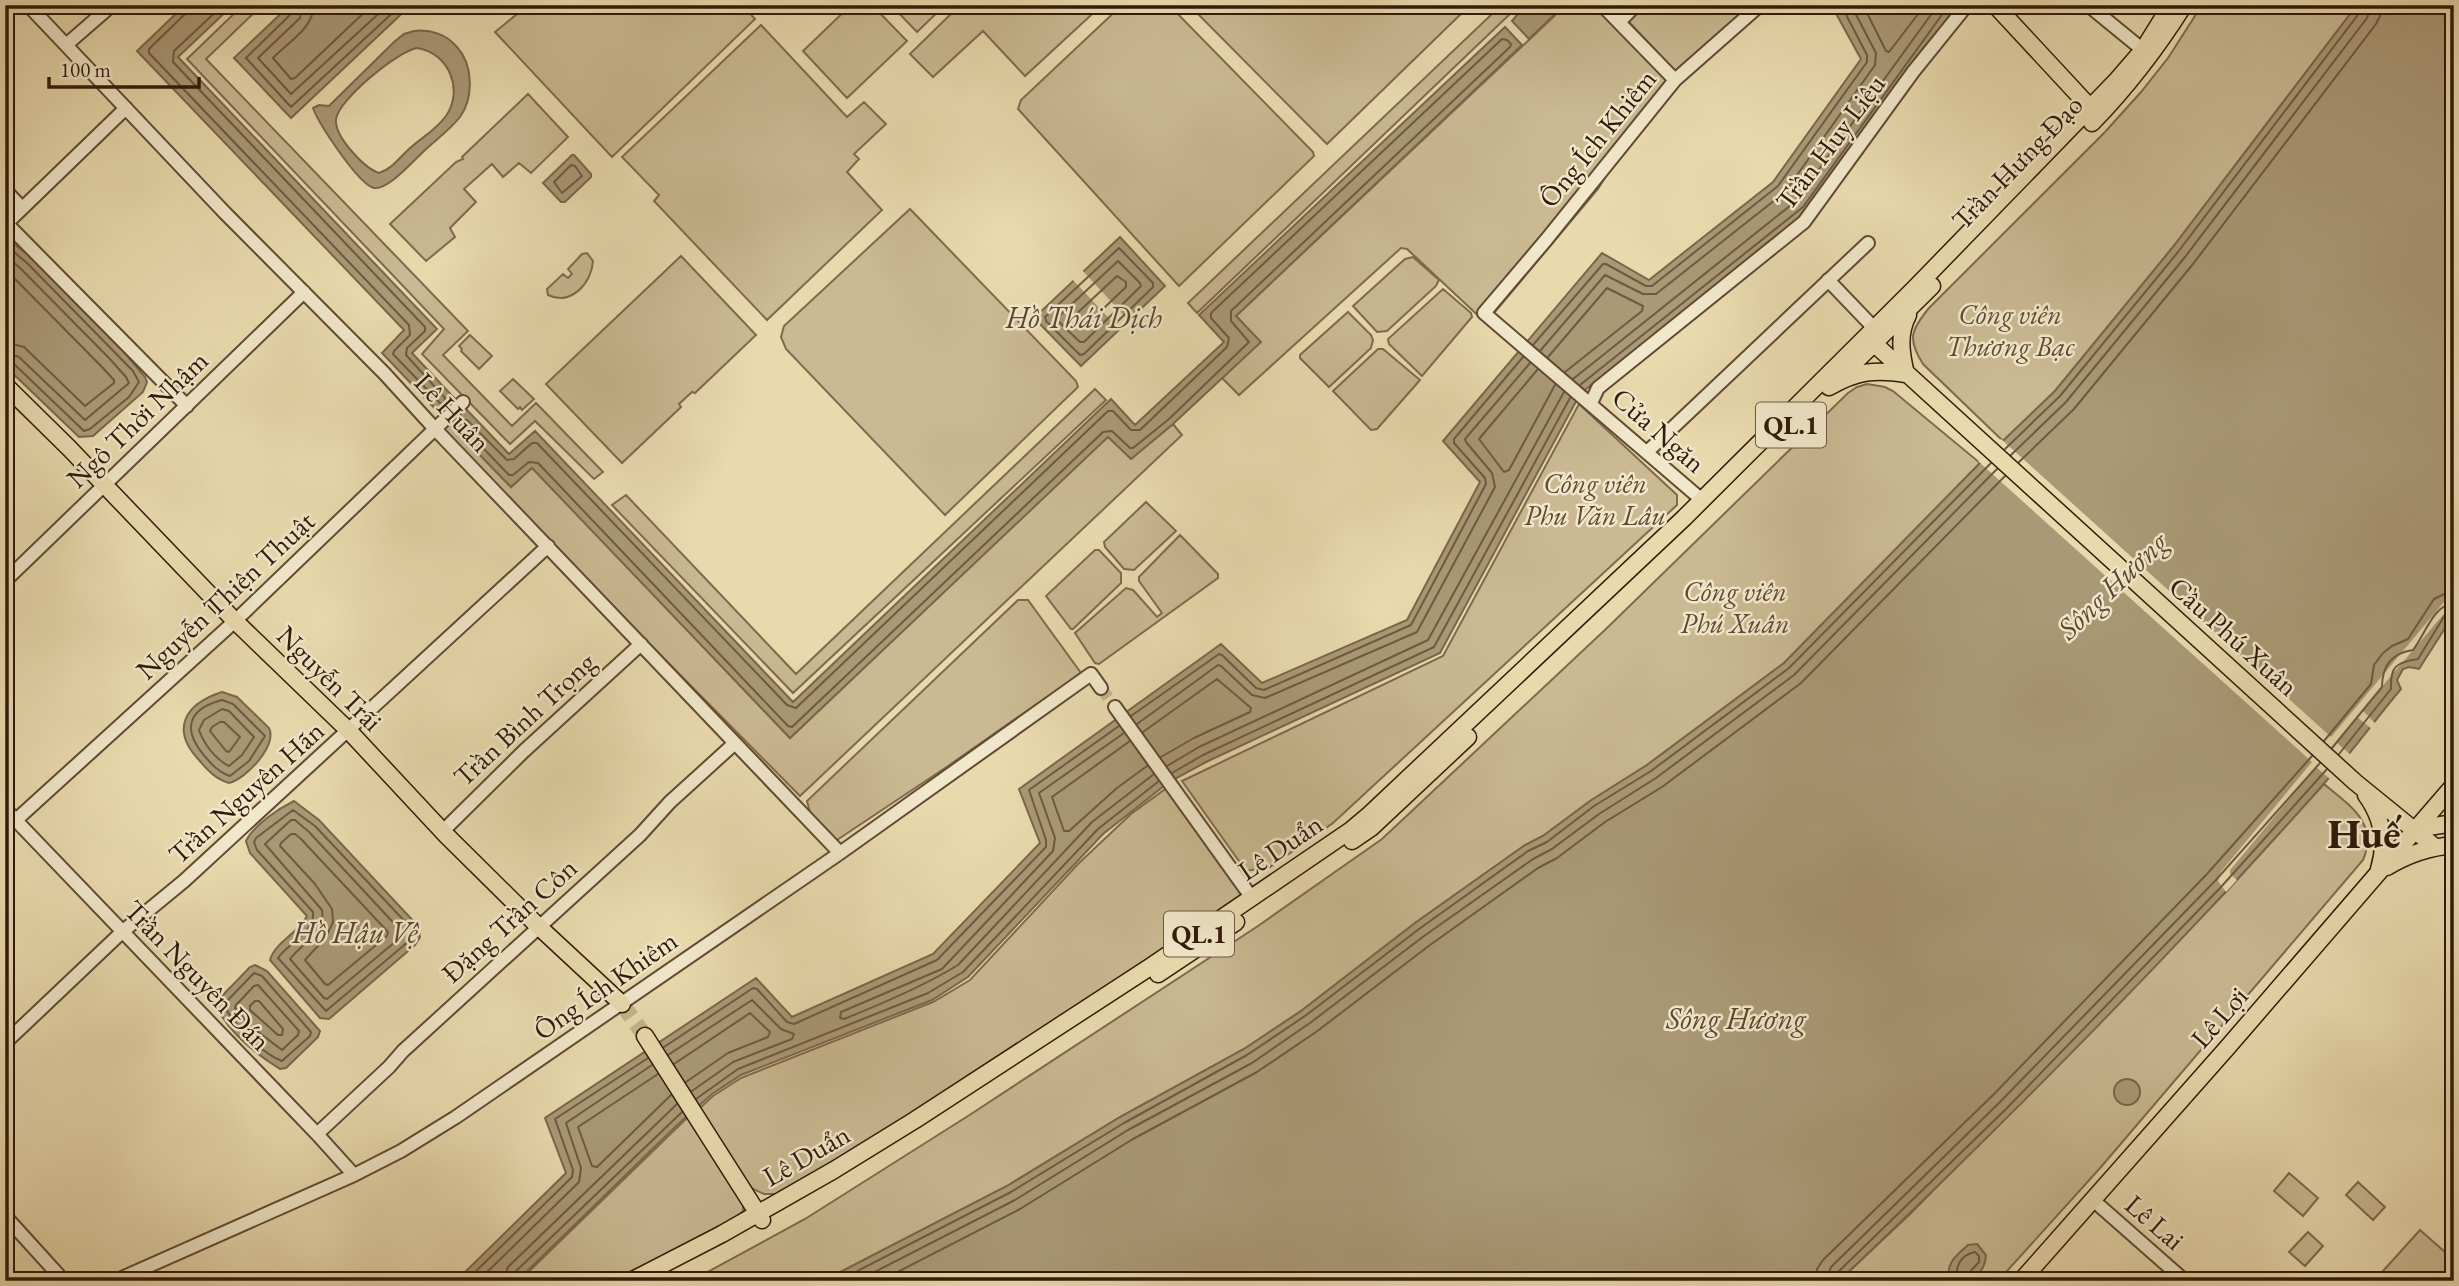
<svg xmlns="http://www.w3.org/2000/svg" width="2459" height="1286" viewBox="0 0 2459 1286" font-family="'EB Garamond',serif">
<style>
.green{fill:#cab992;stroke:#7e6a4e;stroke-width:2}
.water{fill:#aa9976;stroke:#7a664b;stroke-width:2;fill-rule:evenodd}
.pier{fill:#e9daae}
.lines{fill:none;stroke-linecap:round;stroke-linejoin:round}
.shore{stroke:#6e5a40;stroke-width:2}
.minor-tunnel{stroke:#c4b48d;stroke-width:12;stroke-dasharray:12 6;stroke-linecap:butt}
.major-tunnel{stroke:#c4b48d;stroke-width:16;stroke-dasharray:16 8;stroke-linecap:butt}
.minor-casing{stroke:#5f4a33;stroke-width:16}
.major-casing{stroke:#311a0a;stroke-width:19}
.minor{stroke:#f1e7ca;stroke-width:12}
.major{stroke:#e9daae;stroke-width:16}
.labels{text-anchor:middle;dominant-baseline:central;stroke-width:5;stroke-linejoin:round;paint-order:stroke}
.shield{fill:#f1e7ca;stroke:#6b5844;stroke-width:2}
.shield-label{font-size:26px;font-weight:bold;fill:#311a0a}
.street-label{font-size:28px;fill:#311a0a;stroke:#f1e7ca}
.park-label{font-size:28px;font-style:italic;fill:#5f4a33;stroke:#f1e7ca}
.water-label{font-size:30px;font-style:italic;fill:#5b4630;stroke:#f1e7ca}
.town-label{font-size:42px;font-weight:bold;fill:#311a0a;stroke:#f1e7ca}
</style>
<rect width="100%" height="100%" fill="#e9daae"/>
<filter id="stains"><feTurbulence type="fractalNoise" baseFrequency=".00286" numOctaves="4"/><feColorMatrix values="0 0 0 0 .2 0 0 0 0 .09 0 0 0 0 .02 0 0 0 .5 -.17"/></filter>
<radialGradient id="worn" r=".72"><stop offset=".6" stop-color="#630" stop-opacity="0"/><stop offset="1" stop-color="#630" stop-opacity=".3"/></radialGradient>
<path class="green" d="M243,5h19l-56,54 262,272 -25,24 69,71 24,-23 67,69 -9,7 -59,-58 -25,23 -88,-90 22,-25 -257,-270z
M528,5h73l5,4 6,-4h130l13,14 -143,138 -117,-125z
M851,5h21l35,36 -60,57 -44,-47z
M891,5h54l-28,27z
M960,5h142l-77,71 -42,-45 -50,46 -23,-23z
M1122,5h47l144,147 1,4 -135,130 -161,-177 3,-9z
M1189,5h269l6,6 -137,133z
M1483,5h19l8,9 -313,299 -9,-10 303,-288z
M1566,5h29l74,77 -70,89 9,2 -10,16 -104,124 -9,9 -78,-73 -6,-1 -162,147 -17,-17 38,-36 -24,-26z
M1645,5h105l-73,68 -49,-52z
M2202,5h155l-184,242 -118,144 -52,50 -80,-77c-16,-25 -12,-34 6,-56l176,-176 36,-40 27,-34z
M761,25l86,92 17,-15 22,22 -32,30 5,5 -12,13 35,38 -115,110 -113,-119 5,-6 -37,-38z
M528,94l40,43 -37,36 -12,-10 -16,14 -11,-13 -28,25 12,13 -26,26 5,9 -29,24 -36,-37 66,-62 7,-3 -1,-2z
M910,209l166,172 2,6 -133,128 -159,-166 -5,-12 3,-11z
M587,253l6,8c-1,22 -22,45 -45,34l-1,-6 16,-15 5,4 4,-4 -4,-5 14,-15z
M681,256l75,79 -61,58 -3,-1 -13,12 2,3 -59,56 -76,-79z
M1413,257l26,23 -3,6 -49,45 -10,1 -24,-26 52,-47z
M1443,289l28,24 1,4 -50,59 -33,-32 -1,-5z
M1348,312l23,23 2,5 -2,8 -42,39 -29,-29v-3z
M470,335l22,21 -13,13 -18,-18 1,-2 -3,-3z
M1378,349h5l37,31 -43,49 -6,1 -38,-39z
M513,379l21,20 -12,11 -2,-3 -2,2 -18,-18z
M1867,384l18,3 8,4 87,72 -196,200 -137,102 -57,36 -47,35 -18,9 -110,78 -114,88 -57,38 -124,68 -113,69 -184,95h-132l114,-62 163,-103 290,-190 124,-87 225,-211 241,-235 9,-6z
M1095,389l11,11 -313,293 -181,-188 14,-10 170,179z
M1579,404l98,91v10l-344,318 -63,44 -24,4 -64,-90 261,-125z
M449,423l62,64 21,-20 258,271 318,-302 23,23 42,-35 9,11 -382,361 -360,-364z
M1146,502l30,29 -42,39 -10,-1 -19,-22 -1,-5z
M1180,535l38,39v4l-119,86 -4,-1 -20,-30 51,-45 7,2 24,27 5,-4 -23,-32v-4z
M1095,550h4l22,23v10l-48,46h-2l-25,-33z
M1018,600h10l53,73 -133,93 -114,76 -23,-26 -4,-15z
M2324,784c25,21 55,39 39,76l-262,307 -103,114h-159l70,-66 317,-323z
M1170,788l70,102 1,6 -6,8 -311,202 -143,88h-17l-15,-7 -49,-79 13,-12 28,-18 192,-76 37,-22 108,-116 53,-50 33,-24z
M688,1117l55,81v13l-9,10 -123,60h-92z
M2289,1173l29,25 -15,18 -29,-25z
M2358,1182l27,25 -12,13 -27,-25z
M2420,1230l34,30v7l-13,14h-67z
M2308,1232l15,14 -18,20 -16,-14z"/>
<path class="water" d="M185,5h48l-55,52 259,272 -25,24 45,48 -15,15 -60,-63 22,-23 -267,-279z
M290,5h121l-120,113 -57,-60z
M1508,5h36l10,10 -25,24 -17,-18 5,-6z
M1837,5h120l-149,207 -228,182 -140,259 -234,109 -37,20 -66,52 -135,143 -36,23 -191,75 -29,19 -37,33 -158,154h-75l19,-5 105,-103 -21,-55 211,-140 36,39 141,-63 107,-111 -21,-54 202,-145 41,39 145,-63 73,-138 -37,-41 159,-188 47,27 124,-98 88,-123 -28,-51z
M2357,5h97v609l-35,55 -10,-2 -6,2 -6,11 4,9c-27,32 -52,67 -80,98 -153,172 -316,336 -482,494h-1016l184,-95 113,-69 124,-68 57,-38 114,-88 110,-78 18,-9 47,-35 57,-36 137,-102 197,-201 74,-71 118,-144z
M1505,27l17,18 -286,271 25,26 -88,82 -42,35 -23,-22 -318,301 -258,-270 -21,19 -62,-64 16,-15 44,46 26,-23 258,271 318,-303 24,26 89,-83 -25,-27z
M414,31c16,-2 32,3 43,16 16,18 17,50 3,70 -11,14 -26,24 -39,37 -9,8 -33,36 -47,34 -16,-4 -55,-64 -61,-80l6,-3 10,1 65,-64 10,-8zM417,48c32,5 47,42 29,68 -10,14 -25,22 -37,33 -10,9 -17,20 -30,24 -15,-5 -45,-37 -43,-54 3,-20 62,-68 81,-71z
M572,155h2l17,19v3l-26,25h-4l-18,-19z
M1120,237l45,49 -84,80 -47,-48z
M13,243l19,15 88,89 25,30 2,5 -4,10 -50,44 -14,1 -74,-71v-119z
M222,692l15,5 32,31c9,17 -23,51 -40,55 -13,-4 -21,-12 -30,-23 -29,-31 -14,-56 23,-68z
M294,801l25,19 99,106 2,11 -5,8 -86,74 -9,-1 -50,-58c5,-18 29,-27 37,-44l-57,-63 -4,-12c8,-16 32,-32 48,-40z
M255,965l12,6 53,60 -2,6 -32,31 -6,1c-24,-15 -50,-36 -63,-61l2,-9 31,-32z
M2114 1092a13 13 0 1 1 26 0a13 13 0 1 1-26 0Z
M1977,1244l9,11c-1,20 -18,30 -36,24 -6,-15 8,-25 18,-34z"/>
<path class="pier" d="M1081,269l50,54 -9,9 -51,-54z
M2001,439l330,298 123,-147v12l-92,108 14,14 -4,5 -15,-12 -21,25 15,13 -20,25 -15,-13 -86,103v4l7,6 -11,12 -8,-11 2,-8 92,-111 -334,-301z"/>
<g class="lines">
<path class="shore" d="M189,5l-2,7 -38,37v4l260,272 1,10 -16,16 -1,3 47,49 4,1 1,-6 -39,-43 1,-7 18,-17v-4l-252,-265 1,-11 49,-46
M294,5l-2,8 -46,45 45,49 110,-102
M303,5l-3,13 -42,40 33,36 97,-89
M314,5c-1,24 -26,37 -41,53l18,21 4,-1 77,-73
M1863,5l23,46 3,1 36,-47
M1502,39l5,1 4,4 -1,3 -279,264v10l18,21 -80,77 -36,29h-3l-18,-17 -9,1 -311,295 -4,-1 -250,-263 -9,-1 -16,13h-4l-48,-50 1,-5h5l40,40 7,-1 18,-16h5l250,262 9,3 312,-297h5l18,19h9l87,-83 2,-9 -18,-20v-5z
M571,165l4,1 7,10 -20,17 -8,-11z
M1119,248l34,35v4l-69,67 -4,1 -34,-34 -1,-4z
M5,252h9l13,11 106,108 6,11 -10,15 -39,32 -6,2 -71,-68 -8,-2
M5,261h7l9,8 88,89 17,19 3,6 -44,37 -66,-63 -14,-5
M1118,261l22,22 1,3 -57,56h-4l-22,-21v-4z
M5,272l8,5 88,89 13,14v3l-29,23 -61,-59 -19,-5
M1117,276l9,6v5l-42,40h-4l-7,-6v-4z
M1533,345l70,-81h3l40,22h6l126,-100 89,-124v-7l-26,-50
M1540,351l65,-76 38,19h13l129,-102 90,-127 1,-12 -25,-48
M1548,357l59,-69 36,18 -1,5 -77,61
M1538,369l-59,70 25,33 5,-2 46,-85
M1573,379l223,-178 142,-196
M1580,385l223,-178 146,-202
M2005,449l55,-53 118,-144 182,-240 2,-7
M2011,455l55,-53 119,-145 182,-239 4,-13
M2019,462l55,-53 119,-145 183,-240 4,-8 1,-11
M222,700l11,4 32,32 -16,25 -19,15c-10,-3 -16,-9 -22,-16 -25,-27 -24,-50 14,-60z
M222,709l7,2 25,26 -12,18 -13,11c-14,-7 -25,-22 -30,-36l5,-10z
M1131,716l88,-62 3,1 34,33 8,2 147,-65 75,-141 -1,-6 -31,-35v-4l69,-82
M220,722h4l16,15 -11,15 -3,-1 -16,-20 2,-4z
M1137,724l81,-59 3,1 31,29 13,3 152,-66 78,-145 -3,-14 -26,-31 -1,-3 65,-76
M1143,732l74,-53 34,29 -1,4 -56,26 -33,19
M1124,733l-85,60 16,45 -2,13 -111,118 -101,43 -1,6 4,1c40,-16 80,-33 114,-54l134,-143 62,-48
M1130,741l-78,56 12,34h5l48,-43 30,-22
M2324,741l47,-57 3,-19 9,-12 9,-7 16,-7 26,-40 10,-5 10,-1
M2332,748l50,-61c0,-21 10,-34 31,-37 12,-15 20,-45 41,-47
M2339,754l52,-65c-1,-22 5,-27 27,-30l27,-44 9,-3
M1167,766l32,-19 229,-107 136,-248
M1172,773l31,-18 231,-108 136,-249
M293,810l22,16 96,102 2,6 -4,7 -83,70 -48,-53c10,-15 37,-25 35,-46l-56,-62 -3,-8 2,-4z
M291,820h4l14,12 94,101 -1,3 -75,63 -3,-1 -34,-39c12,-16 36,-26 32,-49l-57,-66z
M291,834h4l6,5 87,93 -1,4 -59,49 -3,-1 -20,-24 21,-23 7,-15 -1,-13 -17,-25 -35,-38 1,-3z
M254,973l8,3 49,56 -1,4 -28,25c-18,-6 -48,-36 -57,-54l1,-5z
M258,985l41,46 -1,4 -16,15 -33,-25 -14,-17 1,-3 18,-19z
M255,1001h4l24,28 -1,6h-4l-28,-25v-4z
M664,1047l89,-59 4,1 30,33 7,2 143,-64 109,-113v-7l-17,-50 90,-64
M668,1055l84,-55 29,29 13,5 -2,5 -59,23 -41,29
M674,1064l76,-51 20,19 -2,5 -40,16 -42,29
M658,1074l-80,53 14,39 5,1 74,-72
M696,1099l42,-30 190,-76 35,-21 135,-143 61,-48
M466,1281l106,-104 1,-7 -18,-51 93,-61
M478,1281l101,-99 2,-14 -15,-45 86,-58
M503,1281l5,-14 169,-163
M512,1281l2,-8 168,-161
M838,1281l173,-89 113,-69 123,-68 58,-39 114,-87 109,-78 19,-9 47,-36 57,-35 138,-103 202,-205
M857,1281l158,-81 113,-70 124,-67 58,-40 114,-87 109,-77 19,-10 47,-35 57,-36 138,-103 203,-206
M880,1281l140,-72 113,-70 124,-67 59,-40 114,-87 108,-77 19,-10 48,-36 57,-35 139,-104 204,-207
M1816,1281l1,-12 6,-9 170,-165 214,-221 105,-118
M1826,1281l5,-14 169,-165 215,-221 105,-118
M1835,1281l2,-8 170,-165 214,-221 106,-118
M1957,1281c-2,-14 3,-26 18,-29l4,4v6l-11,12 -1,7"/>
<path class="minor-tunnel" d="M1101,688l14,19"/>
<path class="major-tunnel" d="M622,1004l23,32"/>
<g class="minor-casing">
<path id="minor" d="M28,5l197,208 160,161 51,56 404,423
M1602,5l73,75
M2088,5l55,45
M1619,22l17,-17
M66,45l46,-40
M5,190l17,18
M7,224l180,182
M5,225l121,-117
M1828,280l46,48
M1591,403l7,-15 206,-166 109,-150 54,-67
M1647,452l221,-209
M1702,500l-218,-187 62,-73 129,-160 85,-75
M5,581l299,-289
M1115,707l137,191
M5,809l312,325 37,41
M16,820l219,-199 228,-219
M443,831l81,-80 117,-107
M5,1043l117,-111 62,-51 364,-335
M317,1134l72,-67 14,-16 237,-216 30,-33 65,-59
M2093,1200l92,81
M5,1216l59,65
M115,1281l239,-106 47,-24 55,-34 384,-264 251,-179 10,14"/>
</g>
<g class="major-casing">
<path id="major" d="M1995,5l103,111
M2092,123c36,-37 65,-75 92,-118
M1868,338l487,444 80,65
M1848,369l84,-83
M1906,374c-5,-21 -8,-40 2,-59
M5,385l64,63 166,173 114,110 97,104 92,91 84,78
M1829,387c28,-16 46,-18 77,-13
M2366,795c16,22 21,48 13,74
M2415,829l39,-6
M1352,841l19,-13 97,-91
M2387,867c21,-13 43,-20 67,-22
M1158,974l78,-52
M645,1036l117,184
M631,1281l91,-47 112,-64 81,-50 235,-153 201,-137 19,-16 314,-296 230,-229 203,-209 26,-30 28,-45
M2021,1281l206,-233 227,-263"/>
</g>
<use href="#minor" class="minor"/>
<use href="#major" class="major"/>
</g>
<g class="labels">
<g class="shield">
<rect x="1756" y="402.5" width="70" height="45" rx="5"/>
<rect x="1164" y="911.5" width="70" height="45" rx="5"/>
</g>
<g class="shield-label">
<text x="1791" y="425">QL.1</text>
<text x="1199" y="934">QL.1</text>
</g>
<g class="street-label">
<text transform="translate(1597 138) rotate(-51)">Ông Ích Khiêm</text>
<text transform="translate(1830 142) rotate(-53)">Trần Huy Liệu</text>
<text transform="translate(2017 162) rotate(-46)">Trần Hưng Đạo</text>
<text transform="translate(453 412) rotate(47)">Lê Huân</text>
<text transform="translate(137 419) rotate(-44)">Ngô Thời Nhậm</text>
<text transform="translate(1659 430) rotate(41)">Cửa Ngăn</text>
<text transform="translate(225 595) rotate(-43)">Nguyễn Thiện Thuật</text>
<text transform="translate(2234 636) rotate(42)">Cầu Phú Xuân</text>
<text transform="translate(330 678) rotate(45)">Nguyễn Trãi</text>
<text transform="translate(524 719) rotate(-43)">Trần Bình Trọng</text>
<text transform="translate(246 792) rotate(-42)">Trần Nguyên Hãn</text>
<text transform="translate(1280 847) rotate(-34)">Lê Duẩn</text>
<text transform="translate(509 920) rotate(-42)">Đặng Trần Côn</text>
<text transform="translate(198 975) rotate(46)">Trần Nguyên Đán</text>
<text transform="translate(605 985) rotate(-35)">Ông Ích Khiêm</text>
<text transform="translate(2219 1017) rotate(-49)">Lê Lợi</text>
<text transform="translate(806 1155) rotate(-30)">Lê Duẩn</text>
<text transform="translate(2155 1222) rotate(41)">Lê Lai</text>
</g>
<g class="park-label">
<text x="2010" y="314">Công viên<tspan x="2010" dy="32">Thương Bạc</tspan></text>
<text x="1595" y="483">Công viên<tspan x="1595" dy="32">Phu Văn Lâu</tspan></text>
<text x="1735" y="591">Công viên<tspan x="1735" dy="32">Phú Xuân</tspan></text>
</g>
<g class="water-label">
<text x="1084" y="317">Hồ Thái Dịch</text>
<text transform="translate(2112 585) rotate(-44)">Sông Hương</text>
<text x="355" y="932">Hồ Hậu Vệ</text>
<text x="1736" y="1018">Sông Hương</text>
</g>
<g class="town-label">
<text x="2364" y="833">Huế</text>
</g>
</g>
<rect width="2459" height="1286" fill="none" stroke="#e9daae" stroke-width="28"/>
<rect x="7" y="7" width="2445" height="1272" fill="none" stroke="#311a0a" stroke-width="3.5"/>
<rect x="14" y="14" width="2431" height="1258" fill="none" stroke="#311a0a" stroke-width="2"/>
<path d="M49 77v10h150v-10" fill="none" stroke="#311a0a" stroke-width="3.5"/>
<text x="60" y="77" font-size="21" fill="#311a0a" stroke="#f1e7ca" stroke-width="5" paint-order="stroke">100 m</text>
<rect width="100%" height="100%" filter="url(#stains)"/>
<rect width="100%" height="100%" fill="url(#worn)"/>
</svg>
